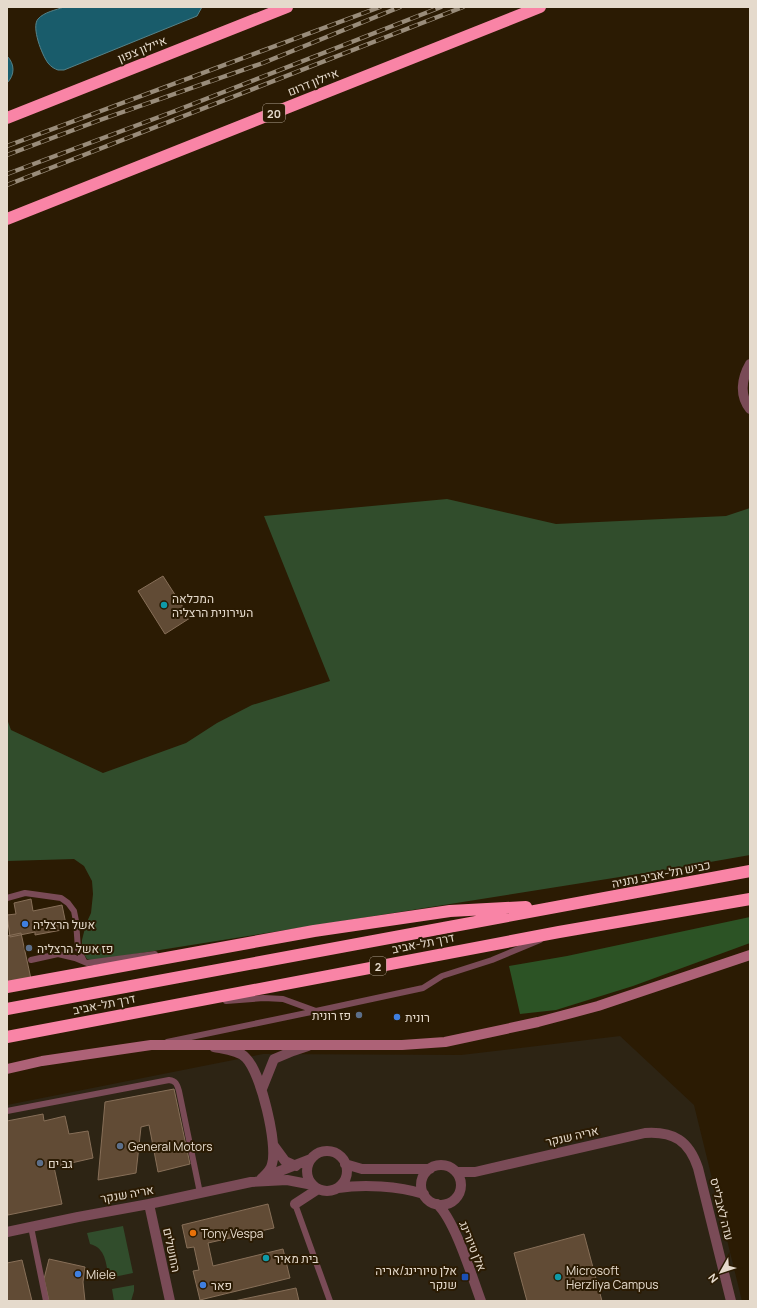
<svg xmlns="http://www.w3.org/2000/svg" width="757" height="1308" viewBox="0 0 757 1308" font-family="Manrope,Heebo,sans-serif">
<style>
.commercial{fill:#2d2414}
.green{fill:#314d2c}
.forest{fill:#2c5325}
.water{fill:#195c6b;stroke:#568288}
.building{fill:#614b35;stroke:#876f58}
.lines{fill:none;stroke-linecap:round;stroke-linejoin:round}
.service{stroke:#7a4b57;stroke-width:6}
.minor{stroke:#7a4b57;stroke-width:10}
.secondary{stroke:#ad6277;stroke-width:10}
.motorway{stroke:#f984a6;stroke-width:12}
.rail-casing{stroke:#998c7a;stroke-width:4.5}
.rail{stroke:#2b1b03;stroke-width:3;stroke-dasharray:9;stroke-linecap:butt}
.culture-dot{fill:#0f9aa8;stroke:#2b1b03;stroke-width:1.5}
.shop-dot{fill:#3f7fe0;stroke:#2b1b03;stroke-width:1.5}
.service-dot{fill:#5c6f8a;stroke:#2b1b03;stroke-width:1.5}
.food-dot{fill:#e8710a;stroke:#2b1b03;stroke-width:1.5}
.transit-dot{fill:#1a4fb4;stroke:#2b1b03;stroke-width:1.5}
.labels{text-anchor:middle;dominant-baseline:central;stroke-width:4;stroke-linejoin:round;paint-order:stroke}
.shield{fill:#2b1b03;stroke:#ada190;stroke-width:1}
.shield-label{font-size:11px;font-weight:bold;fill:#e5dacc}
.street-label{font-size:12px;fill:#e5dacc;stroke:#2b1b03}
.poi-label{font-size:12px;fill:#e5dacc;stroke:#2b1b03;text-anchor:start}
</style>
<rect width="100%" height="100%" fill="#2b1b03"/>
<path class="commercial" d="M620,1036l74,69 48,196h-735v-196l256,-51 198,1z"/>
<path class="green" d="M447,499l109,25 170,-8 24,-8v347l-80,14 -567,90 -12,1 -4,-1 -5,-8v-11l4,-16 5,-11 2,-19 -1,-13 -8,-15 -10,-7 -67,2v-142l4,11 92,43 83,-30 31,-20 35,-18 78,-24 -66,-165z
M123,1226l10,47 -24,5c-3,-14 -3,-30 -19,-34l-3,-11z
M134,1285v6l-3,10h-17l-2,-12z"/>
<path class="forest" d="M750,917v26l-117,43 -77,24 -36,4 -11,-48 58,-10z"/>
<path class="water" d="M64,7h138l-5,9 -133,54h-6c-3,-1 -7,-3 -10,-7 -6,-8 -17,-36 -10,-44 6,-7 18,-9 26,-12z
M7,56c8,8 8,19 0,27z"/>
<path class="building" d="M163,576l27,42 -25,16 -27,-43z
M31,899l2,12 29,-6 5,24 -32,6v-3l-25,5 -3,-22 9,-1 -2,-11z
M21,933l10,46 -24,5v-48z
M174,1089l16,75 -32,8 -9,-47 -8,2 -5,46 -38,7 7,-78z
M43,1114l1,7 21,-5 4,18 19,-3 5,27 -39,9 8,37 -54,11 -1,-6v-88z
M268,1204l6,24 -66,15 5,23 70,-17 7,29 -90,22 -7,-29 6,-1 -5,-23 -7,1 -5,-23z
M584,1234l18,67h-75l-13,-48z
M49,1259l36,8 -2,15 2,19h-36l-5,-22z
M22,1260l10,41h-25v-38z
M296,1288l3,13h-65z"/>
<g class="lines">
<path class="service" d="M7,898l18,-5 36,5 7,5 6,8 2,10 2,28 6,12
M31,960l27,-6 17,4 12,5 68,-9
M226,1001l38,-3 19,1 33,12 107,-23 19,-12 50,-16 48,-20
M167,1042l149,-31
M7,1111l162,-31c7,1 8,4 10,11l21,102
M295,1204l35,97
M31,1227l15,74"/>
<path class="minor" d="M750,364c-8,14 -11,31 0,45
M214,1047c10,2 25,3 32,11 15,15 32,87 26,106 -1,6 -7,11 -11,15
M262,1089l12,-30 19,-8 15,-5
M274,1146l11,15 11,5
M307 1171a20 20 0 1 1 40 0a20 20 0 1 1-40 0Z
M345,1164l17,5h68
M421 1185a20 20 0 1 1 40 0a20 20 0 1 1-40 0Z
M456,1172h19l170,-39c29,-2 44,8 53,35l33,133
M262,1178l49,-19
M338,1188c26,-4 60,-2 86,6
M149,1204l21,97
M295,1204l23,-15
M437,1204c18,16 35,73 44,97
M7,1232l71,-15 71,-13 102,-22 36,-2 26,5"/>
<path class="secondary" d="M7,1069l35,-8 109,-16h251l43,-3 93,-20 60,-16 152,-51"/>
<path class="motorway" d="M7,118l280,-111
M7,219l533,-212
M7,987l307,-56 136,-20 76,-4
M7,1009l743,-138
M7,1037l552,-105 191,-33"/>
<g class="rail-casing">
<path id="rail" d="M7,146l373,-139
M7,155l93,-35 163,-57 137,-56
M7,174l168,-63 266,-104
M7,185l456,-178"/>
</g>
<use href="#rail" class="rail"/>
</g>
<g class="culture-dot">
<circle cx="164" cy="605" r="4"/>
<circle cx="266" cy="1258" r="4"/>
<circle cx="558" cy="1277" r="4"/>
</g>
<g class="shop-dot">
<circle cx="25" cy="924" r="4"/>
<circle cx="397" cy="1017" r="4"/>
<circle cx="78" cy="1274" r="4"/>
<circle cx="203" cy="1285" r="4"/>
</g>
<g class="service-dot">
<circle cx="29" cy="948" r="4"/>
<circle cx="359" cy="1015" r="4"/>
<circle cx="120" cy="1146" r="4"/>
<circle cx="40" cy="1163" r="4"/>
</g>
<circle class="food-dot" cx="193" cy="1233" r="4"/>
<rect class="transit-dot" x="461" y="1273" width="8" height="8" rx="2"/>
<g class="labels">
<g class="shield">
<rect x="263" y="104" width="22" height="18" rx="3"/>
<rect x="370" y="957" width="16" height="18" rx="3"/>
</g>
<g class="shield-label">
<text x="274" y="113">20</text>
<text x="378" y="966">2</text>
</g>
<g class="street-label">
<text transform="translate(142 49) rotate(-22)">איילון צפון</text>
<text transform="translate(313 82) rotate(-22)">איילון דרום</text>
<text transform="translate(661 874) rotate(-11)">כביש תל-אביב נתניה</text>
<text transform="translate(423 943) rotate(-11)">דרך תל-אביב</text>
<text transform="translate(104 1004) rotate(-11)">דרך תל-אביב</text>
<text transform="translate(572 1136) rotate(-13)">אריה שנקר</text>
<text transform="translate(127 1194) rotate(-10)">אריה שנקר</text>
<text transform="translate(722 1209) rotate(76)">עדה לאבלייס</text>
<text transform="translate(473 1246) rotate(68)">אלן טיורינג</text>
<text transform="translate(172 1250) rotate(78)">החושלים</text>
</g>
<g class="poi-label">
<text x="172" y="598">המכלאה<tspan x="172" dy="14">העירונית הרצליה</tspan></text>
<text x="33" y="924">אשל הרצליה</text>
<text x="37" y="948">פז אשל הרצליה</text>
<text x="351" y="1015" text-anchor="end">פז רונית</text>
<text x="405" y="1017">רונית</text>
<text x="128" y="1146">General Motors</text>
<text x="48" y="1163">גב ים</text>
<text x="201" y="1233">Tony Vespa</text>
<text x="274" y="1258">בית מאיר</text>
<text x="457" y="1270" text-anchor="end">אלן טיורינג/אריה<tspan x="457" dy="14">שנקר</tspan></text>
<text x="566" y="1270">Microsoft<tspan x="566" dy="14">Herzliya Campus</tspan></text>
<text x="86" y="1274">Miele</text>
<text x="211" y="1285">פאר</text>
</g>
</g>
<rect width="757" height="1308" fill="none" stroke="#e5dacc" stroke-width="16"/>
<g transform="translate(721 1272) rotate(231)" stroke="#2b1b03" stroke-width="3" paint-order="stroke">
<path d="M0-3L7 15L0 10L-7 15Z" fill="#e5dacc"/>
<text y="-6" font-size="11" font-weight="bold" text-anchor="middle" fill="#e5dacc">N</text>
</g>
</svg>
